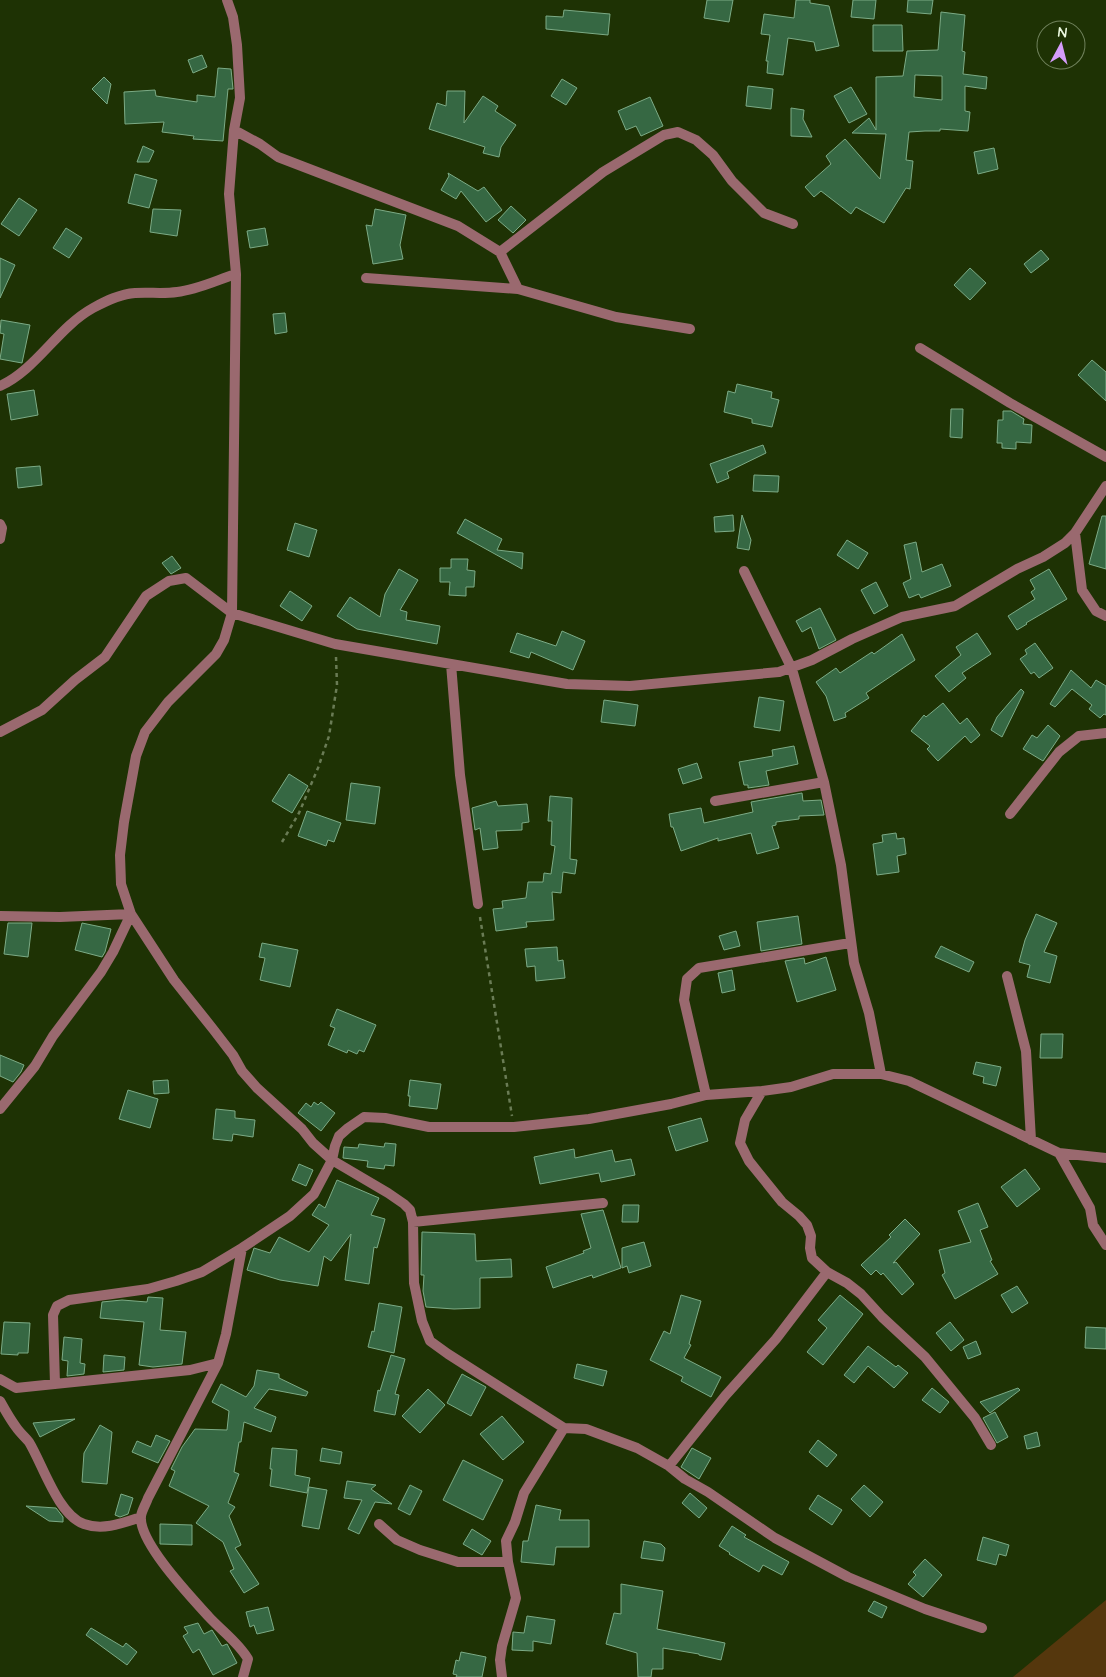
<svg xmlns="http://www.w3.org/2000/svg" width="1106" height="1677" viewBox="0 0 1106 1677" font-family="Quicksand,sans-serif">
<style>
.green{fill:#55370d}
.building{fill:#366843;stroke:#7cab86;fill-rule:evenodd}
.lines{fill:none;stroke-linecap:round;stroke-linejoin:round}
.path{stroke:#6a7c55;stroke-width:2.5;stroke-dasharray:4 4;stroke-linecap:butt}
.minor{stroke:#9a696f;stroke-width:10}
</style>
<rect width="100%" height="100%" fill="#1e3204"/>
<path class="green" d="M1106,1600v77h-93z"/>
<path class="building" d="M707,0h26l-4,22 -25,-4z
M796,0h14v3l19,3 10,40 -23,5 -2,-9 -26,-4 -5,37 -16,-2 1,-12h-2l4,-26 -9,-1 3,-20 30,4z
M853,0h23l-2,19 -23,-2z
M908,0h25l-2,14 -24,-2z
M564,10l46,4 -2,21 -62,-6v-13l17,1z
M941,12l24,3 -3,36 3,1 -2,22 24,3 -1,12 -21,-3v25l5,1 -2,19 -28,-2v2h-15l-16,1 -3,28 7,1 -3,28 -4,-1 -22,35 -28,-16 -5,7 -30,-23 -7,6 -9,-10 26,-23 -5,-8 19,-17 35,40 6,-45 -34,-1 17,-15 7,12v-53l27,-1 4,-25 31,-1zM915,75l27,1v24l-28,-3z
M873,25h29l1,26h-30z
M202,55l5,12 -14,6 -5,-13z
M218,68l13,1 2,20h-5l-5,52 -30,-2 1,-3 -32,-4 2,-10 -39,2 -1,-32 31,-2 1,6 41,6v-7l18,2z
M104,77l7,7 -4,20 -15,-15z
M562,79l15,9 -11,17 -15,-9z
M748,86l25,3 -2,20 -25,-3z
M851,87l16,27 -18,9 -15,-27z
M447,91h18l-1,32 19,-27 15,10 -3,5 21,14 -15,22 -2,10 -16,-4 2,-6 -56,-18 8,-26 9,3z
M650,97l13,29 -22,10 -5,-10 -10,4 -8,-19z
M791,108l13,2 -1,9 9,18 -21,-1z
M143,146l11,5 -5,11h-12z
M994,148l4,21 -20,5 -4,-22z
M448,173l30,18 6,-4 18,23 -16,12 -25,-31 -5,8 -15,-9 8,-14z
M135,174l22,6 -8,28 -21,-5z
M19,198l18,12 -18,26 -18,-12z
M511,206l15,14 -13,13 -15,-13z
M153,209l28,1 -4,26 -27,-4z
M375,209l31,6 -6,30 3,14 -30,5 -7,-39 6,1z
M66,228l16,10 -13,20 -16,-10z
M265,228l3,17 -18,3 -3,-17z
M1041,250l8,9 -18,14 -7,-9z
M0,258l15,7 -15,33z
M970,268l16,15 -16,17 -16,-15z
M285,313l2,19 -12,2 -2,-20z
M1,320l29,5 -8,38 -22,-4 4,-25 -4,-1z
M1092,360l14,12v29l-28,-26z
M737,384l35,8 -1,6 8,2 -7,27 -20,-4v-4l-28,-7 4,-21 7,2z
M34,390l4,25 -27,5 -4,-26z
M951,409h12l-1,29 -12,-1z
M1003,411h8l13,8 -1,5 9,1 -1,18 -15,-1v7l-14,-1v-5h-5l1,-23h5z
M763,445l3,8 -39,19 2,6 -12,5 -7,-19z
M40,466l2,19 -24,3 -2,-20z
M754,475l25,1 -1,16 -25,-1z
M733,515l1,16 -19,1 -1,-15z
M742,515l9,25 -2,10 -12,-2z
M1102,516h4v53l-17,-5z
M465,519l37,20 -5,11 26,3 -1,16 -65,-36z
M295,523l22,7 -8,27 -22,-7z
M847,540l21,13 -10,16 -21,-14z
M916,542l6,30 20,-8 9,22 -30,12 -2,-4 -10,4 -6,-15 8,-4 -7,-34z
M172,556l9,12 -10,6 -9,-11z
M451,559h17l-1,11 8,1 -1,16h-8v9l-17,-1 1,-13h-10v-14h11z
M399,569l19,11 -18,30 7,2 -1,8 34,6 -3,18 -80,-15 -20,-13 13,-19 30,20 5,-23z
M1049,569l18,30 -41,24 1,1 -10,6 -9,-14 27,-17 -4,-7 4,-3 -5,-9z
M876,582l12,24 -14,8 -13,-24z
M290,591l22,15 -10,15 -22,-15z
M820,608l16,32 -17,9 -8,-22 -9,5 -6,-11z
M562,631l23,10 -12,29 -42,-18 -2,6 -19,-6 7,-19 39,13z
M977,633l14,21 -29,19 4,5 -17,14 -14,-16 26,-21 -5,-8z
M902,634l13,26 -49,33 3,5 -24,15 1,4 -12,4 -8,-25 -10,-14 20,-14 4,5 32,-21 2,2z
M1035,643l18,25 -14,10 -5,-6 -3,2 -11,-15 7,-5 -2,-4z
M1071,670l20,18 5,-8 10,6v29l-2,-1 -4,4 -11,-9 3,-4 -20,-16 -17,18 -5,-3z
M1021,689l3,3 -22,45 -11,-7 6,-13z
M759,697l25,4 -4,30 -26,-4z
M604,700l34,5 -3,21 -34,-4z
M943,703l17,21 7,-6 13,17 -9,8 -6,-7 -27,25 -11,-12 3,-3 -19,-15 13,-16 2,2z
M1048,725l12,11 -17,25 -20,-12 9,-14 5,3z
M794,746l4,18 -32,7 3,14 -21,3v-3h-4l-5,-23 34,-6 -1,-6z
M697,763l5,15 -19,6 -5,-15z
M289,774l19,12 -16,27 -20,-12z
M351,783l29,4 -5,37 -29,-4z
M802,793l1,8 18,-1 3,15 -25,1v3l-23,3v3l-4,1 7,22 -22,6 -6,-21 -33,8v-3l-37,13 -8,-24h-2l-2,-13 32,-6 3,15 49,-11 -2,-10z
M550,796l22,2 -2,61 7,1 -2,14 -12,-2 -2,21 -9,-1 2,28 -28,2 1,5 -31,4 -3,-22 10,-1 -1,-7 24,-3 2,-16h15l1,-9 7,1 4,-28 -4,-1 1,-24h-4z
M496,801l2,5 29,-2 2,18 -7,1v7l-26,1 2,17 -15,2 -3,-22 -5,2 -3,-22z
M307,811l34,12 -7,19 -6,-2 -2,6 -28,-10z
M896,833l1,6 7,-1 2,16 -9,2 2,16 -22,3 -4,-31 10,-2 -1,-7z
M1036,914l21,9 -13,29 13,4 -7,27 -23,-6 3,-12 -11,-3 6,-22z
M798,916l4,28 -41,7 -4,-29z
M8,923h24l-4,34 -24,-3z
M82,923l29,6 -6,23 -3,5 -27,-7z
M736,931l4,15 -16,4 -5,-14z
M262,943l36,7 -8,37 -30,-7 5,-22 -6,-1z
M941,946l33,16 -5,10 -34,-15z
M557,947l1,14 5,-1 2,18 -29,3 -1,-15 -8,1 -2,-18z
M826,957l10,33 -39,12 -12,-41 19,-3 1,6z
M732,970l3,20 -13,3 -4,-20z
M337,1009l39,16 -12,27 -5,-2 -2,4 -9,-4 -1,3 -19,-8 7,-17 -5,-2z
M1041,1034h22l-1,24h-22z
M0,1055l24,10 -3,7 -8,10 -13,-6z
M976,1062l25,5 -5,19 -13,-3 1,-6 -11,-3z
M168,1080l1,13 -15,1 -1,-13z
M410,1080l31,4 -4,25 -28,-3 1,-10h-2z
M128,1090l30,9 -8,29 -31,-9z
M314,1102l4,3 3,-3 14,11 -14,18 -23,-18 8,-10 5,4z
M216,1109l19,2v7l20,2 -2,17 -20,-3 -1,7 -19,-2z
M701,1118l7,23 -32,10 -8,-24z
M385,1143l11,1 -2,22 -9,-1 -1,4 -17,-2 1,-6 -25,-3 1,-11 14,1 1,-4 25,3z
M574,1149l1,9 37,-8 3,12 16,-3 4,16 -34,7 -2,-9 -59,11 -6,-27z
M299,1164l14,6 -7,16 -14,-6z
M1025,1169l15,20 -23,18 -16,-20z
M337,1180l42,18 -8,17 14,4 -8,29 -3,-1 -5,37 -24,-4 6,-46 -20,27 -7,-5 -6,30 -38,-6 -33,-10 7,-22 16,5 9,-16 30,15 20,-27 -17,-10 7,-11 6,4z
M978,1203l10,24 -8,3 12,30 -2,1 8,13 -43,25 -13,-24 3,-2 -6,-23 32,-8 -13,-31z
M623,1205h16l-1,17h-16z
M603,1210l18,58 -28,10 -1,-3 -39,13 -7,-21 38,-14 -1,-2 8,-3 -10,-34z
M905,1219l15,15 -27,29 3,-1 18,22 -12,11 -19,-22 -2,2 -5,-5 -5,5 -10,-10 30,-28 -2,-2z
M422,1232l53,2 1,27 35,-2 1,18 -32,1v30l-26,1 -28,-2 -3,-16 1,-16h-3z
M644,1242l7,24 -22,7 -2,-7 -5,2v-20z
M1017,1286l11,17 -16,10 -11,-18z
M681,1295l20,6 -12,43 2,1 -7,13 37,19 -10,20 -30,-16 2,-4 -33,-17 14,-29 6,3z
M840,1295l23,19 -40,51 -16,-13 20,-24 -9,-8z
M148,1297l15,1 -3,32 26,2 -4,32 -29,3 -14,-2 5,-43 -44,-4 2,-16 20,-2 25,2z
M379,1303l23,4 -8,46 -26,-6 4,-16 2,1z
M4,1322l26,1 -2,30h-10v2l-17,-1z
M950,1322l14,18 -13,11 -15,-18z
M1086,1327l20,1v21l-21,-1z
M64,1337l18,2 -2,24 5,1 -1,10 -17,2 1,-15 -6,-1z
M976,1341l5,13 -13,5 -5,-12z
M868,1346l28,21 2,-2 10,8 -14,15 -26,-22 -14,17 -10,-8z
M104,1355l21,2 -1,13 -21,2z
M391,1355l14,4 -10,35 4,1 -4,20 -21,-4 4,-21 2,1z
M577,1364l30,7 -4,15 -29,-8z
M257,1370l22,4v4l29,14 -2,4 -37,-7 -15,19 22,9 -5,15 -27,-10 -3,20h-2l-5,30 5,2 -11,29 7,4 -6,9 12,29 -6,3 24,36 -15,9 -14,-22 4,-2 -11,-27 -27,-19 13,-17 -40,-20 6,-15 -4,-2 11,-22 13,-18 32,1 2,-19 -17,-9 9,-18 25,13 8,-11z
M462,1374l24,13 -15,29 -24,-13z
M932,1388l17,14 -9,11 -18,-13z
M1018,1388l2,2 -30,23 -10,-11z
M428,1389l17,16 -25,28 -18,-17z
M995,1412l13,25 -11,6 -14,-25z
M502,1416l22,26 -21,18 -23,-26z
M75,1419l-35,18 -7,-14z
M100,1425l12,7 -5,52 -25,-2 2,-29z
M1037,1432l3,14 -13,3 -3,-13z
M156,1435l14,6 -12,22 -26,-11 5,-11 14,6z
M818,1440l19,15 -10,12 -18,-15z
M272,1448l25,2 -2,25 15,3 -3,15 -37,-7 2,-17h-2z
M322,1448l20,4 -2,12 -20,-3z
M692,1448l19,10 -12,21 -18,-12z
M463,1460l40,20 -20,40 -40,-20z
M347,1481l29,4 -5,4 21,15 -17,-2 -16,32 -11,-5 14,-29 -18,-2z
M410,1485l12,6 -12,24 -12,-6z
M864,1485l19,17 -13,15 -19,-18z
M309,1487l18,3 -8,39 -17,-3z
M690,1493l17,15 -8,10 -17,-15z
M121,1494l12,4 -5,16 -8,3 -5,-2z
M818,1495l24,15 -10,15 -23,-16z
M536,1505l25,5 -2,10h30v27h-33l-2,18 -33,-3 2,-21h5z
M26,1506l30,2 7,9v5l-14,-1z
M160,1524l32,1v20l-32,-1z
M732,1526l14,9 -2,2 45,25 -7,13 -19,-10 -4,7 -30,-18 1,-1 -11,-7z
M472,1529l19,12 -9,14 -19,-11z
M983,1537l26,8 -3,11 -7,-2 -3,11 -19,-5z
M644,1541l17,3 4,4 -2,13 -22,-3z
M925,1559l17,16 -19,22 -15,-13 8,-9 -3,-3z
M621,1584l42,7 -6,38 68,14 -4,17 -22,-5v-1l-36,-6v21h-11l-1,8h-13l-1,-24 -31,-9 8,-31 7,1z
M874,1601l13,6 -5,11 -14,-7z
M268,1607l6,23 -17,4 -3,-9 -4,2 -4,-15z
M527,1616l28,4 -4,24 -18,-3v10l-21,-1 1,-18 11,1z
M198,1623l6,11 8,-4 10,16 5,-2 10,19 -24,12 -14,-26 -6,4 -10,-17 5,-3 -4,-6z
M91,1628l32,19 3,-4 11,9 -10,13 -41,-30z
M461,1652l25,5 -4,20h-26l1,-2 -4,-1 3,-14 3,1z"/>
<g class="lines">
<path class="path" d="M282,842l17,-29 19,-45 11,-32 8,-51 -1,-28
M480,917l32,199"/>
<path class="minor" d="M227,0l6,17 4,28 3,53 -6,32 -5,64 7,80 -4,339 -8,27 -8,14 -48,48 -23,30 -9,24 -12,66 -4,33 1,29 10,30 43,66 39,49 20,26 9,16 15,17 45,41 11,14 19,17 56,33 16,11 6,6 3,12 1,61 8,38 8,20 18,13 116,74 22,1 51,19 32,18 16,13 23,13 67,46 73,39 77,32 57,19
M234,130l26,14 18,13 180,69 42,26 18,37
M500,252l103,-80 61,-37 14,-3 18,8 17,15 19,26 32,32 29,11
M366,278l152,11 98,28 74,12
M920,348l90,55 96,54
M0,386c37,-17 57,-58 93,-78 13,-7 27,-14 42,-15 14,-1 28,1 42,-1 20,-2 40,-12 59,-18
M0,524l2,4 -2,11
M1075,533l7,57 14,21 10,5
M744,571l48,98 32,113 17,83 13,98 15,50 12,61
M451,664l9,111 18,129
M0,732l42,-22 33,-30 30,-23 41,-61 23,-15 17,-3 46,35 103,31 232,40 63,2 149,-14 33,-12 40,-21 50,-22 53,-11 62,-37 26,-12 22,-14 10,-10 31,-47
M715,801l109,-19
M1010,814l49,-62 20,-16 27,-3
M0,916l60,1 71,-3 -18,38 -12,20 -48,64 -18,30 -35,43
M1007,976l19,75 5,89
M762,1091l-17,29 -5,23 9,18 33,41 17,14 8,9 4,11 -1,12 2,10 15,14 20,11 14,11 21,23 43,40 50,61 16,27
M706,1095l-22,-95 3,-21 12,-11 151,-25
M1059,1153l31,55 3,17 13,20
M413,1222l190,-19
M242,1248l-16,86 -8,29 -70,135c-2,6 -6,12 -7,18 -3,26 51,82 68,101 13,14 30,26 39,42l-5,18
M0,1379l16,9 174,-18 28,-7
M55,1384l-2,-69 4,-9 12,-6 79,-11 28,-8 26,-9 40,-24 48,-32 24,-22 18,-34 3,-14 4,-10 9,-8 16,-11 21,1 44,9h85l75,-8 82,-15 35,-9 56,-4 29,-4 42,-13h48l28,7 150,72 47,5
M0,1401c5,9 10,18 16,26 4,6 9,10 13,15 14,23 29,73 55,82 19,7 39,-1 57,-7
M669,1466l56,-70 51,-57 51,-67
M379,1524l18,16 23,10 38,12h50
M502,1677l-2,-17 2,-14 14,-48 -8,-36 -2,-21 9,-19 9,-29 40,-65"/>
</g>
<g transform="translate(1061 45) rotate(7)"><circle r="24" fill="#1e3204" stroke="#70825c"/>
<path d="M0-4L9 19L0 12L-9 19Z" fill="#d59cfb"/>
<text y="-8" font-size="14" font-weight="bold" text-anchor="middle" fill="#ebf9df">N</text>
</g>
</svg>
